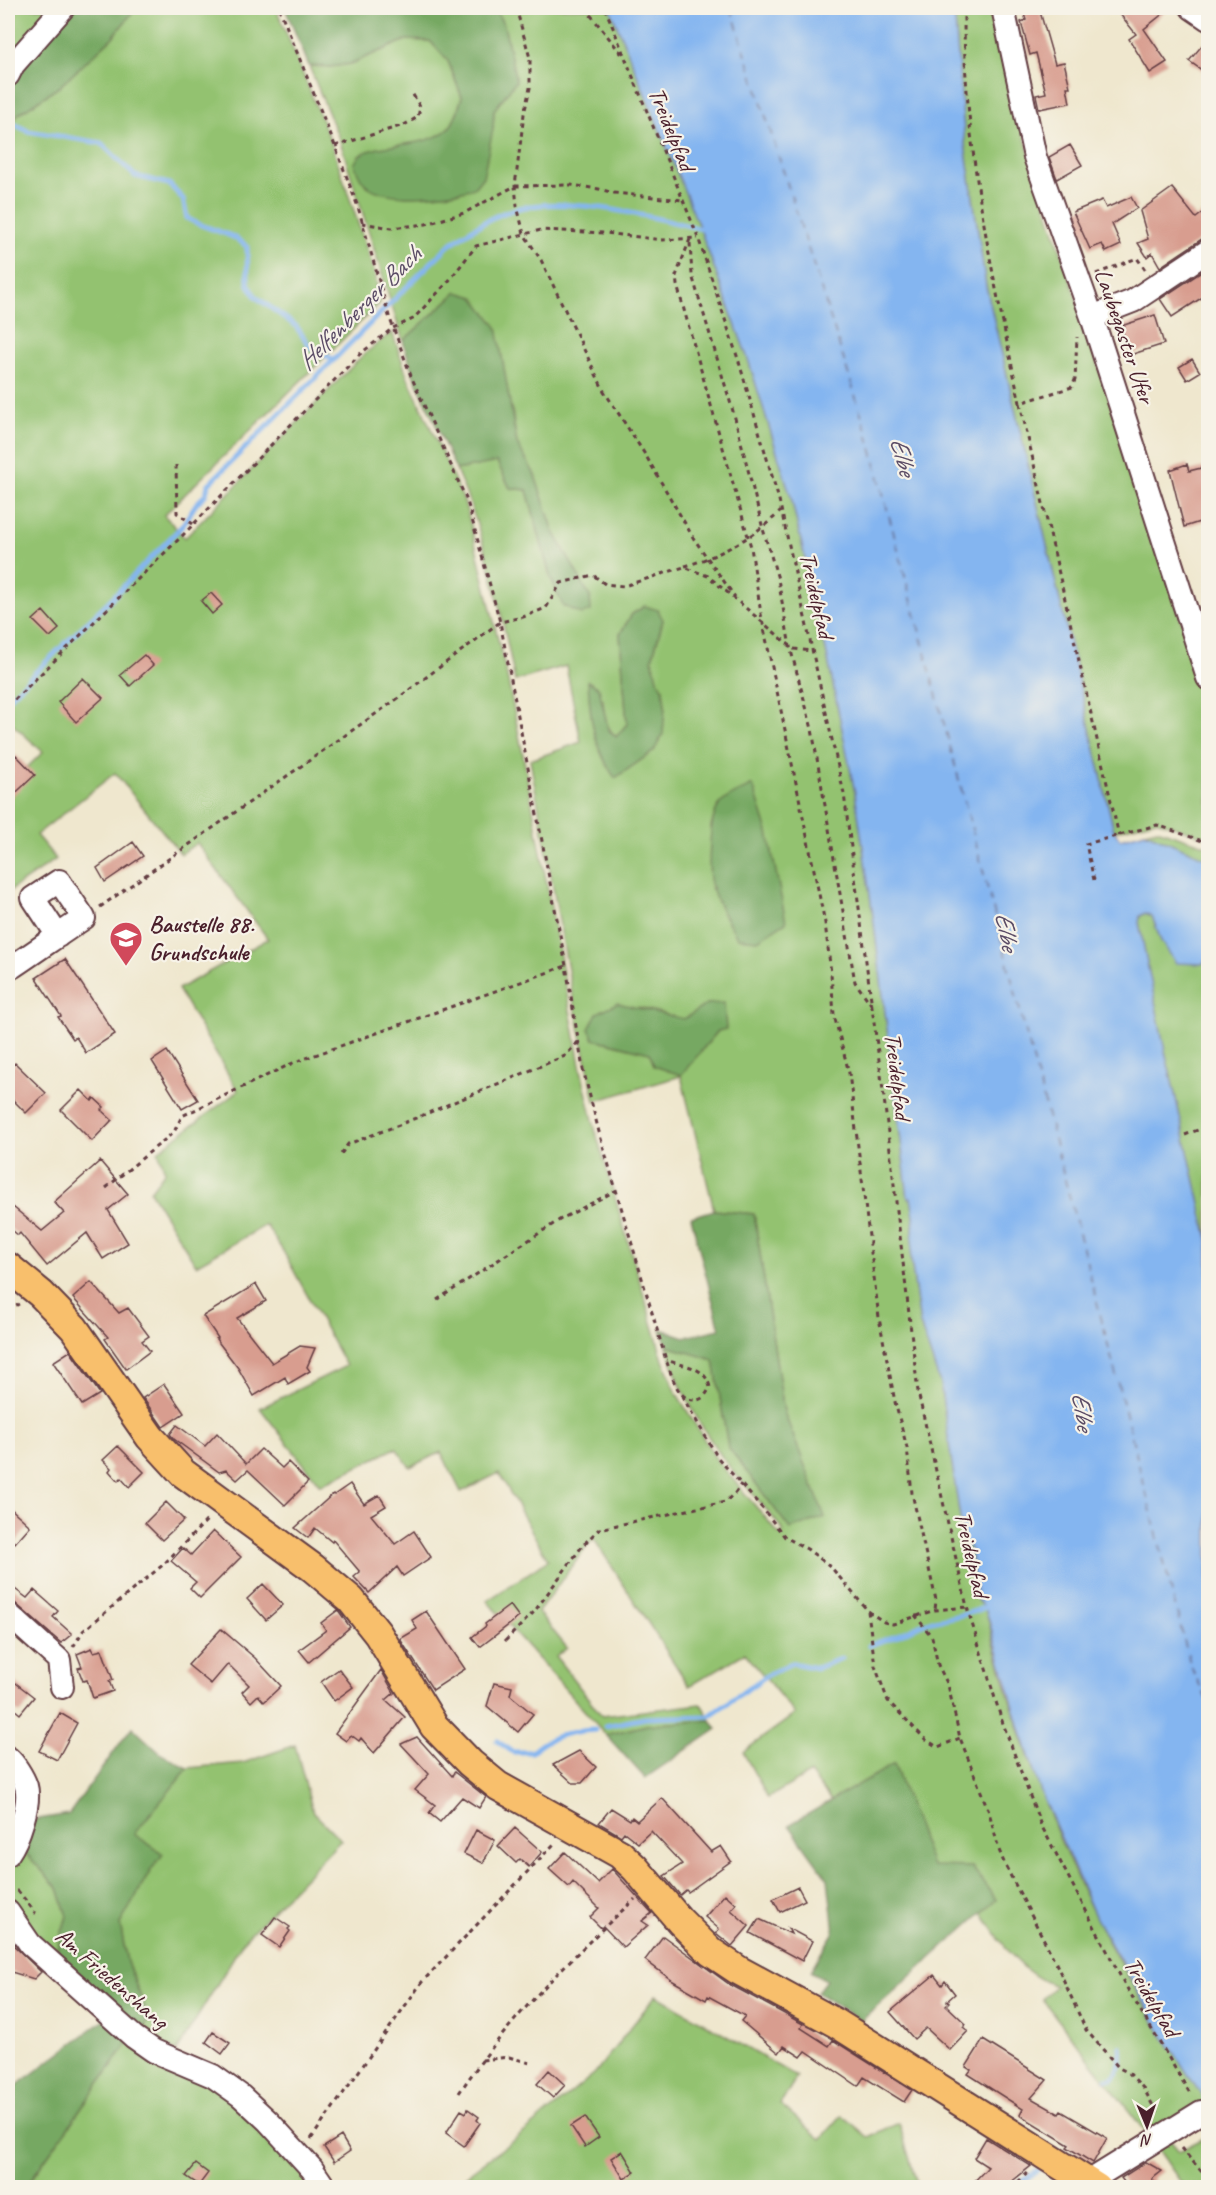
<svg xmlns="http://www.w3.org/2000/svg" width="1216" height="2195" viewBox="0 0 1216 2195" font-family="Caveat,sans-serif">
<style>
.green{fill:#93c270;stroke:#6e704e;stroke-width:1.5;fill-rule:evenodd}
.forest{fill:#76a862;stroke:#606446;stroke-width:1.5}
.water{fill:#84b5f0;stroke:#676a8e;stroke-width:1.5}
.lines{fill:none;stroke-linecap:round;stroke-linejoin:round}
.stream{stroke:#84b5f0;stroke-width:5}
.ferry{stroke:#5b4c66;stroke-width:1.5;stroke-dasharray:8 6;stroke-linecap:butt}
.building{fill:#d89d8f}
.minor-casing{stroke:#633d43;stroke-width:26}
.major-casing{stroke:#633d43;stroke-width:32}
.path{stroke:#633d43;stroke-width:3;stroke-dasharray:4.5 4.5;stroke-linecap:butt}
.minor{stroke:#fff;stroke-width:22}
.major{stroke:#f8bf6c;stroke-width:28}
.labels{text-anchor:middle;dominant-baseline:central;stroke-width:4.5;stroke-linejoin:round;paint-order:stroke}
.street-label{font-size:24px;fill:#4a1f2b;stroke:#f7f3e8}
.poi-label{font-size:24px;font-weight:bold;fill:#4a1f2b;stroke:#f7f3e8;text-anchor:start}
.water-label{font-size:26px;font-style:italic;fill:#5b4c66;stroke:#f7f3e8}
</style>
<rect width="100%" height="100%" fill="#f7f3e8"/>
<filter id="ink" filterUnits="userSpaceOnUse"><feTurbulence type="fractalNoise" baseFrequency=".0167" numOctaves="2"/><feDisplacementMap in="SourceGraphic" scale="12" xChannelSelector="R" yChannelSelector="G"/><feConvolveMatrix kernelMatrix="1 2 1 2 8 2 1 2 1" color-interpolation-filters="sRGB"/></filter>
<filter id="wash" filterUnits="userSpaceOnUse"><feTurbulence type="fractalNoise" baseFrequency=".008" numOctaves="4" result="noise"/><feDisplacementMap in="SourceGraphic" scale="24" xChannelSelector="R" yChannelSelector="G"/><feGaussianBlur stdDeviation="1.35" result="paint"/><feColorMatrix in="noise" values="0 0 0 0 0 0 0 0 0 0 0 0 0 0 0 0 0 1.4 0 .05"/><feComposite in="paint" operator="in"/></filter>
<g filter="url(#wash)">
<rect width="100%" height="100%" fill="#efe7ce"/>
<path class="green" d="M9,8h48l-49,59v-55z
M136,8h140l56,137 43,129 5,29 -216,212 21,23 177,-182 30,-24 16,46 56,123 7,25 37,155 16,79 57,310 15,63 67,227 14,34 39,65 63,75 5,-2c-19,-27 -43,-49 -62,-75 -24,-34 -45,-72 -55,-111l47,14 14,87 96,70 -40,-105 -30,-198 -40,-4 -33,-134 -86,25 -22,-103 -43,-238 51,-18 -15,-76 -51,15c-14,-71 -29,-145 -59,-211l41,-8 13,26 17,2 23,86 40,21 -36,-65 -20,-59 -17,-29 -5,-34 -55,-118 -54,49 -63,-200 -31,-75 21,1 20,-3 56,-24 24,1 18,20 14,37c-4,8 -6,23 -13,30 -20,20 -64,18 -90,28l19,35 28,5 54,-4 33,-63 1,-19 22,-29 -12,-56 -10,-17h116l90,221 48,130 43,138 35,153 29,143 19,130 34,274 3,1 3,18 -3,43 9,65 20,59 23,155 7,11 7,51 8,7c25,105 63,215 111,311 33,65 73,127 112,187l-58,33 -108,-139 13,-13c-37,-14 -52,-42 -73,-73l14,-13 -24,-33h-40l-38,-103 -63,37 -21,-28 -42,25 -25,-46 52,-38 -50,-61 -56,33 -95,-147 -8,8 -48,65 29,36 -11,9 46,59 99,-12 10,16 -64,5 -41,10 -119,-134 61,-41 -49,-87 -38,19 -20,-40 -31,15 -14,-19 -76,37 -60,-77 86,-42 -63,-115 -17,-26 -70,40 -46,-74 15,-20 -7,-20 80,-60 -60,-102 90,-50 -71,-96 -16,11 -66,-81 -79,62 20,24 -48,33v-106l35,-34 -35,-32v-590l10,-16 41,-27 53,-49zM645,606l18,14 -11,39 5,20 6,10 2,17 -11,45 -39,27 -25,-72 13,-6c1,15 2,26 13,37l11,-13 -7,-90 12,-20zM728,798l10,140 -15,-24 -12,-27v-61l7,-19zM707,1004l11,27 -37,44 -27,-9 -4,-13 -56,-14 45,-32 45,13z
M954,8h34l43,151 174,534 3,12v133l-52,-18 -42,11 -128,-545 -21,-142z
M1157,829l51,17v13l-63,-27z
M1145,913l7,3 9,25 41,23 6,-6v281l-43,-188 -26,-128 1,-7z
M295,1745l18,67 28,28 -97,100 -67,111 -36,-16 8,-17 -22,-56 -7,-38 31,-54 12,-16 -30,-20 55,-66 55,-5z
M21,1848l37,40 9,28 -13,42 -42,-51 -4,-14v-25z
M656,1995l141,82 -17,27 41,35 21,-24 26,22 31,-14 19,64 -460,1 13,-16 56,-42 68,-57z
M129,2041l108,58 83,88h-158l4,-3 -15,-5 -55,8 -66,-6z
M1208,2136v51h-24l-29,-42 13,-7 11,13z"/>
<path class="forest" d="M71,8h65l-24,30 -53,49 -41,27 -10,16v-42l14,-25z
M285,8h209l10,17 12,56 -22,29 -1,19 -10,48 -9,11c-24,7 -83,14 -105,-1 -8,-5 -11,-14 -15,-23 2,-2 3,-6 5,-8 17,-15 68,-6 90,-28 7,-7 10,-22 13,-31l-14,-36 -18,-20 -24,-1 -56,24 -20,3 -21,-1z
M457,292l17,5 23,30 20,117 17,29 20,59 36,65 1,14 -9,3 -19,-8 -13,-30 -23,-86 -17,-2 -13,-26 -41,8 -43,-96 -10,-33z
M645,606l13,4 5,10 -11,39 5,20 6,10 2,17 -2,28 -9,17 -39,27c-22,-31 -25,-60 -27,-97l11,7 9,41 8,8 11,-13 -7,-90 12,-20z
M753,785l15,47 18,90 -28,18 -20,-2c-10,-16 -20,-32 -26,-50 -5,-15 -3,-68 6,-81 7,-11 24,-16 35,-22z
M617,1003l67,16 23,-15 17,-1 2,26 -8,2 -37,44 -27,-9 -4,-13 -56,-14 -5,-10 8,-16z
M714,1210l40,4 30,198 41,105 -35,12 -62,-82 -14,-87 -47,-14 -6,-17 24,8 35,-8 -29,-112z
M711,1720l6,9 -72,49 -39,-43 41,-10z
M132,1727l29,27 27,14 -54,66 29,20 -12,16 -31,54 7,38 22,56 -8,17 -87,-77 13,-42 -9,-28 -37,-40 12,-28 36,-6z
M894,1764l38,102 40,1 24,33 -135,121 -44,-29 9,-12 -16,-9 24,-39 -6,-53 -39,-54z
M105,2019l24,22 -99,140 59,6 -81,1v-103l8,1z
M151,2179l15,5 -4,4 -66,-1z"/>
<path class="water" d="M610,8h344l11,136 21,142 128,545 6,8 25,-7 63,27v99l-6,6 -26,-1 -15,-22 -9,-25 -7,-3 -5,3 -1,7 26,128 43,188v867l-45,-71 -67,-117 -56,-128 -21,-65 -34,-118 -8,-7 -7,-51 -3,-4 -3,3 -1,-10 -23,-155 -20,-59 -9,-65 3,-43 -3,-18h-3l-34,-275 -19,-130 -29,-143 -35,-153 -43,-138 -48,-130z"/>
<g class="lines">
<path class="stream" d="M8,121l20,10 73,12 34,33 34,8 14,15 4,19c18,12 45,13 60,29l1,36 8,14 40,29 14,21 24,13
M8,699l106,-103 68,-70 14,-22 10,-10 2,-9 240,-239c20,-15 41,-29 64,-36 54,-16 140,7 194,20
M869,1646c10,-5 22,-7 31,-12 11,-4 19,-10 31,-13 18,-4 36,-5 54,-14
M605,1726l40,-8 64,-2 60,-42 23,-11 25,5 25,-10
M497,1741l16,11h19c16,-17 41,-21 63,-22
M1107,2079h6c8,-8 8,-21 7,-32
M1014,2188l25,-19"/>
<path class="ferry" d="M731,8l135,421 222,838 103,400 17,35"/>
</g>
<g id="blocks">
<path class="building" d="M1022,8h17l16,56 9,-2 6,25h-3l3,16 -31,6 -3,-14 10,-2 -10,-40 -6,2 -9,-33 5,-2z
M1115,8h55l-26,21 23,33 -17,11 -21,-34 7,-5z
M1209,37v38l-20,-14z
M1070,145l12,20 -25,14 -8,-22z
M1172,188l24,30 13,-10v26l-49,33 -8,-14 -5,4 -9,-14 10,-4 -8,-28z
M1131,197l6,11 -25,16 9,21 -15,7 -4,-8 -12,5 -17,-37 29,-12 4,8z
M1209,267v26l-37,24 -12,-18z
M1155,315l9,29 -34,11 -9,-29z
M1192,359l8,13 -13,8 -8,-13z
M1187,464l2,7 20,-5v53l-25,8 -14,-57z
M211,593l11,12 -10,9 -11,-13z
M43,611l16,18 -9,8 -17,-17z
M144,655l9,10 -23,21 -10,-11z
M83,678l20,20 -27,24 -18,-20z
M16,755l19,20 -27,25v-37z
M133,842l10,14 -38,26 -8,-14z
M65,959l50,75 -29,19 -10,-16 -3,2 -15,-22 3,-1 -25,-38z
M167,1051l31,49 -16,9 -30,-48z
M15,1063l31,30 -20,20 -18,-18v-25z
M81,1090l11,11 2,-3 10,9 -3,3 11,10 -20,21 -31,-31z
M100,1161l28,33 -20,16 20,33 -25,16 -16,-26 -40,33 -27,-33 -2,2 -10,-8v-13l5,-7 29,24 22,-18 -10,-11z
M91,1282l28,31 9,-5 21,28 -7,5 8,10 -24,18 -21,-30 3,-2 -35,-39z
M256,1284l10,17 -29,17 35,45 28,-17 15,2 -8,19 3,4 -22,13 -3,-7 -31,19 -16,-28 -22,-29 2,-1 -15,-22z
M70,1351l30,43 -18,11 -29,-43z
M164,1384l20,29 -21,14 -20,-29z
M177,1425l28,21 12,-13 29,31 15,-15 21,19 6,-6 20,20 -23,23 -37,-35 -11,10 -11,-10 -7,2 -45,-33 -4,-5z
M118,1446l26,26 -15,15 -8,-9 -3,3 -9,-10 2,-3 -8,-8z
M350,1484l14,20 15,-9 7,11 -15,9 24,29 19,-13 17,26 -28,19 -6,-9 -28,26 -15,-16 6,-5 -27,-32 -1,2 -17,-14 -7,10 -13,-10 38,-34 1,1z
M166,1502l18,18 -22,20 -17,-17z
M8,1506l22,20 -15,17 -7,-7z
M213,1531l28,26 -41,41 -10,-10 6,-6 -25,-21 12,-13 8,7z
M8,1584l19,14 7,-8 24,21 -5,6 19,17 -11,9 -53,-46z
M263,1584l20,21 -17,15 -19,-21z
M510,1605l9,12 -39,30 -8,-10 14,-11 -1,-2z
M338,1610l12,17 -41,35 -10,-12 27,-20 -5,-7z
M426,1611l39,58 -32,21 -33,-51 17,-10 -5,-9z
M221,1629l34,29 26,28 -17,16 -6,-7 -7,7 -9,-10 7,-7 -21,-21 -17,20 -23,-19z
M92,1648l2,4 8,-2 11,30 -4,1 4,10 -20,7 -6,-18 -4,1 -5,-13 4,-1 -5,-13z
M339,1669l14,18 -19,14 -13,-19z
M381,1670l13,23 -8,7 19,17 -31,36 -13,-15 -2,3 -8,-6 -5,6 -11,-8z
M8,1677l26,20 -14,17 -12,-10z
M494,1683l18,4 -2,8 23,19 -15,18 -31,-26z
M60,1713l17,10 -20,37 -18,-9z
M417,1737l35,39 2,-4 4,3 28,22 -7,11 -17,-11 -22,25 -11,-9 6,-8 -20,-15 14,-16 -28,-30z
M579,1751l17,16 -14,16h-9l-20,-18z
M662,1798l49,54 10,-6 10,15 -43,31 -2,-2 -6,5 -16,-19 18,-12 -31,-33 -13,12 -14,-11 -3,4 -22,-13 12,-15 19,12 2,-3 5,4z
M515,1828l27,24 -13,15 -9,-8 -4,4 -18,-17z
M476,1830l19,10 -12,23 -19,-9z
M565,1852l33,31 14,-14 40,44 -10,8 6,4 -25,22 -20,-21 -2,2 -11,-11 9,-9 -26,-26 -4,5 -20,-18z
M798,1887l7,13 -25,12 -7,-13z
M725,1894l11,10 -5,6 18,16 -17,20 -16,-13 3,-4 -14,-12z
M275,1917l15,10 -2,2 2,2 -11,16 -17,-12z
M759,1919l32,15 -3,-6 24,13 -10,20 -52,-28z
M663,1936l66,48 74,40 -2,4 28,18 4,-6 79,50 -8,12 -40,-25 -6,9 -52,-35 -5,6 -17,-11 -5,7 -38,-32 4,-5 -37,-20 -2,4 -33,-19 -28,-21z
M8,1940l33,32 -7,7 -26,-8z
M934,1975l8,10 3,-4 10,13 -8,7 2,1 -3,3 20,19 -3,3 5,4 -18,19 -24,-22 -12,11 -24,-27z
M213,2032l17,11 -8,11 -16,-12z
M983,2040l64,40 -16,18 28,16 2,-3 46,27 -14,25 -26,-16 2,-2 -49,-30 3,-6 -55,-35 3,-4 -5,-3z
M549,2070l16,15 -12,13 -16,-14z
M468,2109l11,8 -2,3 3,3 -16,23 -18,-13 15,-23 5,3z
M585,2117l14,20 -14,10 -14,-21z
M341,2136l9,15 -16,11 -10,-15z
M986,2138l45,28 -26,21h-36l19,-20 -14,-9z
M622,2151l13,21 -11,7 -13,-21z
M1146,2162l16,9 -10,8 6,8h-30l-7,-9z
M196,2164l12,9 -9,12 -13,-9z"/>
</g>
</g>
<g filter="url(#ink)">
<use href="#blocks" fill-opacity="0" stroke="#633d43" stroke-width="1.5"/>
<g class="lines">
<g class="minor-casing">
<path id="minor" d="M1003,8l32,149 57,160 116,361
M1192,8l16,11
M8,75l5,-10 50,-57
M1092,317l41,-16 75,-50
M8,968l4,-1c24,-16 48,-33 72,-49l-25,-37 -26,17 25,38
M8,1614l51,46 3,27
M8,1758c6,5 15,19 18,28 5,17 -8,54 -18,68
M8,1912l22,32 104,93 20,14 59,25 28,20 27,25 44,48 13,19
M1088,2182l113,-70"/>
</g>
<g class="major-casing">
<path id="major" d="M8,1267l33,27 33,34 76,109 33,36 130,95 38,32 27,34 56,92 36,37 28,23 122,68 15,14 45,53 31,31 27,18 98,53 261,165"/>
</g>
<path class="path" d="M279,8l56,138 23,61 31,109 22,60 56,125 33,121 66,344 17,103 16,63 67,228c6,14 11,42 31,40 7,-1 10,-7 13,-13 -6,-22 -25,-20 -44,-27
M516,8l14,50v30l-6,26 -9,72 2,20 7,28 17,26 63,131 42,65 48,83 41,58
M585,8l39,49
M605,8l93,229 41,125 40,138 65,294 40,304 34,294 49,215 34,111 39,105 84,160 67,112
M964,8c-1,134 28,265 56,395l52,-16 3,-7 2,-43
M335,146l69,-21 14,-8 2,-10 -8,-14
M362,223l30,5 34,-4 38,-11 51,-27 56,-1 28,4 15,4 69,7
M690,239l-14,37 1,9 74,262 10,67 64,309 6,50 3,42 15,58 30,245 16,84 12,46 5,45 24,107 -1,10
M690,243l2,32 43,143 28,111 15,50 12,68 22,82 43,253 16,22
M1096,274l41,-16 9,13
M1020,403l99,433
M176,465l1,48 16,11
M685,566c35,-10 70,-30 96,-55
M8,706l174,-170 178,-182 33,-26 20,-9 35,-37 28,-36 65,-16 64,3 58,7 35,-2
M1094,880l-8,-36 71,-19 51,18
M8,890l6,8
M100,907l297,-208 103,-77 23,-5 23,-9 15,-25 32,-8 12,9 19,2 60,-19 24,9 86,73 19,2
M1185,1135l23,-9
M341,1154l7,-10 51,-19 166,-69 14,-15
M106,1188l68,-56 8,-16 113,-54 271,-96
M437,1300l124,-81 56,-29
M8,1309l11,-5
M682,1396l36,62 45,51 22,28 22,12 23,17 38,45 16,11 9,2 42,-14 32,-3
M868,1611l7,55 13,35 38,39 12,7 22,-9
M915,1615l17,22 6,28 10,20 12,53 29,74 10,38 6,15 50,96 31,69 33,38 10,5 15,16 14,26
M505,1641l29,-29 49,-67 16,-16 126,-27 10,-9 6,-9
M73,1647l10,-16 81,-67 45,-46
M8,1891h10l17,21 -1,2
M482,2060l27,-3 21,6
M459,2093c49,-73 111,-135 176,-194
M311,2139l111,-157 134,-140
M1181,2148l27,31
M1011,2188l19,-17"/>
<use href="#minor" class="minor"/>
<use href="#major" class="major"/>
</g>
</g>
<defs>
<g id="school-pin" transform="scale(1.725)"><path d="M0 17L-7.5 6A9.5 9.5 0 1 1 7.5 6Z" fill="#d1495b" stroke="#f7f3e8"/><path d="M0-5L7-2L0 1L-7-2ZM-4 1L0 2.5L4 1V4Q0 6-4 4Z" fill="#fff"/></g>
</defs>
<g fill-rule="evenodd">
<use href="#school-pin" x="126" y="938"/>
</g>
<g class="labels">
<g class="street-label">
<text transform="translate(672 129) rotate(68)">Treidelpfad</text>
<text transform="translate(1125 336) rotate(71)">Laubegaster Ufer</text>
<text transform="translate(817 595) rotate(77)">Treidelpfad</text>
<text transform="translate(898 1076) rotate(83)">Treidelpfad</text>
<text transform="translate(972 1554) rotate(77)">Treidelpfad</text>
<text transform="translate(112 1978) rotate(41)">Am Friedenshang</text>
<text transform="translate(1152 1997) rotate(60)">Treidelpfad</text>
</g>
<g class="poi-label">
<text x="149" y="924">Baustelle 88.<tspan x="149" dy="28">Grundschule</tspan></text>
</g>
<g class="water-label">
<text transform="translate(359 308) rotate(-45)">Helfenberger Bach</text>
<text transform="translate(903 456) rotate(75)">Elbe</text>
<text transform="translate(1007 931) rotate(80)">Elbe</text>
<text transform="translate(1083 1411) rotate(82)">Elbe</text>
</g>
</g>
<rect width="1216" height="2195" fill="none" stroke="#f7f3e8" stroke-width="30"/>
<g transform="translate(1147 2126) rotate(178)" stroke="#f7f3e8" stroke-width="4.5" paint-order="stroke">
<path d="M0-4.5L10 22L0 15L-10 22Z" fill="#4a1f2b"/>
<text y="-9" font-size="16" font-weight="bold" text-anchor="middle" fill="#4a1f2b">N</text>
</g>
</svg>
